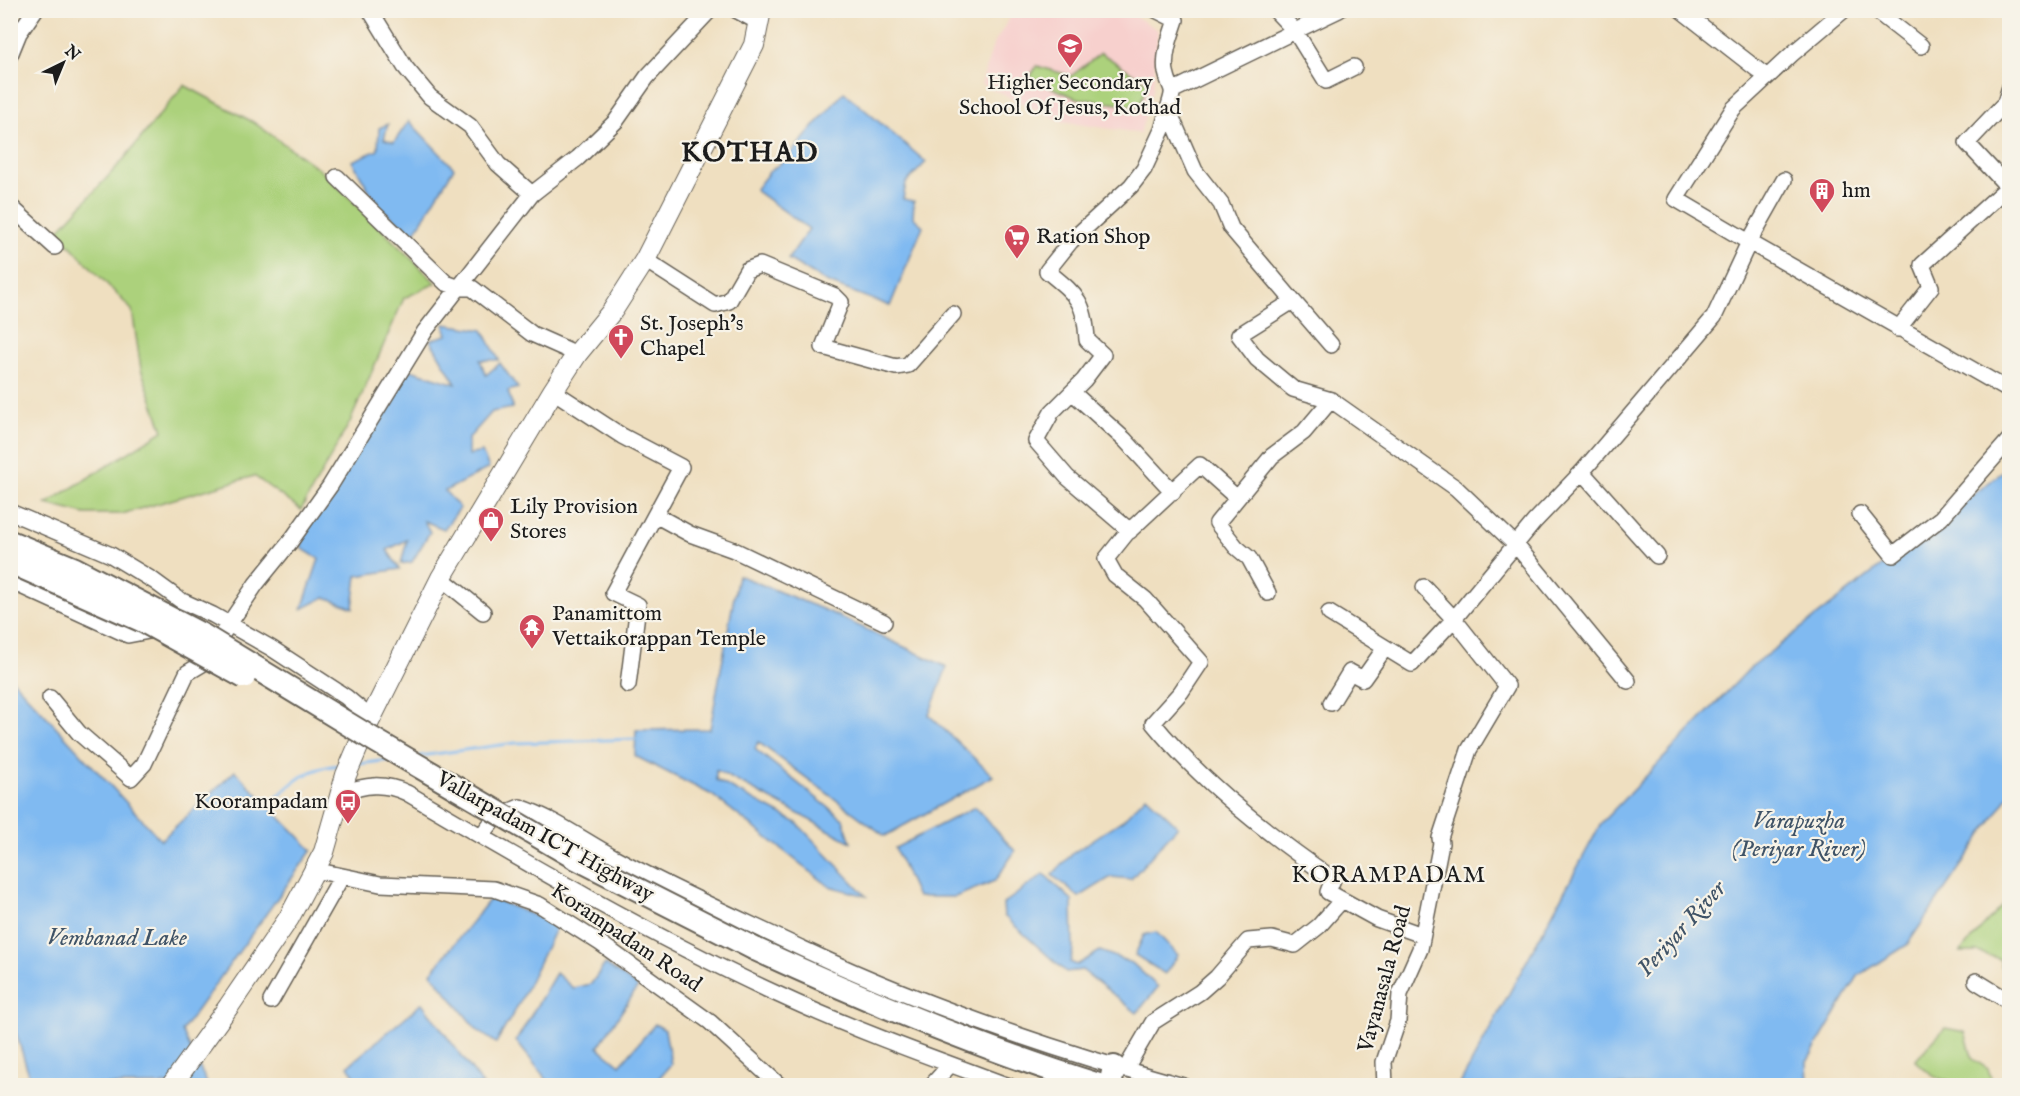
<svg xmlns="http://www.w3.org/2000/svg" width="2020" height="1096" viewBox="0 0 2020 1096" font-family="'IM FELL English',serif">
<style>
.built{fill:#f7d0cd}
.green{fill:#acd17b;stroke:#64764c;stroke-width:1.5}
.water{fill:#80baf1;stroke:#4e6b86;stroke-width:1.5}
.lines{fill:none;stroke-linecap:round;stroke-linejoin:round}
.stream{stroke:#80baf1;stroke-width:3}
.minor-casing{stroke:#666055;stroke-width:18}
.major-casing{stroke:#666055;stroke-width:22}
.highway-casing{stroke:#666055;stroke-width:26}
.minor{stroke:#fff;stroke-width:15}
.major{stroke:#fff;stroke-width:20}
.highway{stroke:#fff;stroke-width:22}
.highway-bridge-casing{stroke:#666055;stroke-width:26;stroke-linecap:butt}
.highway-bridge{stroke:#fff;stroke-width:22}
.labels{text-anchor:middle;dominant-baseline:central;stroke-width:4.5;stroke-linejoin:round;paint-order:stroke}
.poi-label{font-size:22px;fill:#1c1c1c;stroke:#f7f3e8;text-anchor:start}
.street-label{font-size:22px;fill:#1c1c1c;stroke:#f7f3e8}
.water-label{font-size:24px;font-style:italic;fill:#3f5367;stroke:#f7f3e8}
.neighbourhood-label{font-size:24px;letter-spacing:1.5px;fill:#1c1c1c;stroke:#f7f3e8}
.district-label{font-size:28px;font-weight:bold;letter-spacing:1.5px;fill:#1c1c1c;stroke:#f7f3e8}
</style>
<rect width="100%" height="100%" fill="#f7f3e8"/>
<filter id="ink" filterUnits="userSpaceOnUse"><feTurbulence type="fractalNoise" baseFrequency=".0167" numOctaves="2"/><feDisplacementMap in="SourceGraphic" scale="12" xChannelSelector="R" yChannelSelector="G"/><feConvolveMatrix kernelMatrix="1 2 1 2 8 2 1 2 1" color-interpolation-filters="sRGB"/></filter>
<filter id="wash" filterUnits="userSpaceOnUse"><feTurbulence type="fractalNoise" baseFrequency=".008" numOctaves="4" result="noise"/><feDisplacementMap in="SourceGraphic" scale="24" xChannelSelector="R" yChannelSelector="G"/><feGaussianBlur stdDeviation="1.35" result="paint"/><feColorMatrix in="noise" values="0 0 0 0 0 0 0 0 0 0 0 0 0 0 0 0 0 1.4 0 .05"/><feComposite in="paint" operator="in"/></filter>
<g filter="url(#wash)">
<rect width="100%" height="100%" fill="#efdfc0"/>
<path class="built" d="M1014,11h113l31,19 -5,60 -13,43 -77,-11 -82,-38 12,-39z"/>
<path class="green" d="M1101,53l47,30 -9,24 -63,-9 -47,-20 8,-12 34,10z
M184,85l69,37 69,49 114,112 -32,15 -54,124 -49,88 -47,-34 -132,38h-37l-39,-10 117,-73 -22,-62 -9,-59 -75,-78 66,-72z
M2009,898v94l-3,-3 -6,-30 -22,-7h-18z
M1945,1028l20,4 8,27 15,10 4,11 -2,5c-33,1 -49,0 -75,-24z"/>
<path class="water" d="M844,92l82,70 -20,21 -3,16 11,2 -1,16 10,9 -33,80 -64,-24 -38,-23 21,-30 -54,-39 14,-18 17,-13z
M409,121l45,47 -40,66 -36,-28 -26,-45 26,-11 1,-22 9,-4 -4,15 10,3z
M444,324l39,6 16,30h-19l6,15 14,-12 18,25 -10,3 5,17 -21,4 -24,27v16l14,-3 7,16 -44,23 15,17 -16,21 -20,-8 6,11 -18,30 -11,2 6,-24 -20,10 13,19 -43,7 -4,32 -28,-11 -23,12 17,-50 -18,-11 4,-22 102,-157 49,15 -26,-44 17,-5z
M2009,467v328l-102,150 -49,31 -51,86 1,23 -349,1 143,-264 149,-155z
M738,575l89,36 120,56 -18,48 64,61 -108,60 -127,-94 -3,7 88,70 8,23 -135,-72v10l81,43 69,73 -37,-10 -117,-91 -77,-39 1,-26 74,-1z
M10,677l151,163 74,-69 77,79 -130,181 26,54h-176l-22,-72z
M1146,796l32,30 -47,53 -20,-2 -32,20 -27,-22 21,-22 51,-34z
M975,807l40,44 -20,30 -40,16h-38l-22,-49z
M1044,874l28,26 1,50 -3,12 7,3 23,-14 32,12 26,24 -21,26 -55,-43 -16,2 -62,-56 -1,-12z
M491,898l66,27 -37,77 -24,41 -19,-13 -46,-57z
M1156,932l22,23 -13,19 -30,-19 9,-20z
M605,964l33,23 -40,60 22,18 35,-41 10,6 6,34 -18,21h-102l-35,-44 40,-68 17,15 18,-4z
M422,1003l61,82h-123l-12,-19z"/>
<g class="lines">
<path class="stream" d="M420,756l95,-13 122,-4
M358,764l32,-4
M269,805c24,-24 38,-38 73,-40"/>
</g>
</g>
<g filter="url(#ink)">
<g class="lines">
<g class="minor-casing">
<path id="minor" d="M370,10l35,57 25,30 40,29 28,38 34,30 46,-36 38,-37 31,-44 63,-67
M736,10l22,12
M1156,10l20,10c-5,15 -13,35 -10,52 5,22 10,12 2,37l27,62 26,33 10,24 62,73 -54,34 18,24 36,30 38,11 125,88 60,57 112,136
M1275,10l20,21 44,-21
M1681,10l86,67
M1875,10l46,36
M10,55l9,-22 16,-23
M1174,90l121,-59 31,50 28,-14
M337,177l109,106 14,5h12l60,46 45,20
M1784,180l-35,62 261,149
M10,206l45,41
M645,260l70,45 14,-4 18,-31 13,-5 75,31 6,6 -18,45 73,20 12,-2 45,-51
M1293,301l38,44
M1898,329l33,-42 -9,-22 86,-78 -41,-44 38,-40 5,-16
M553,391l69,45 59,31 -68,126 25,12 -10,80
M1072,392l53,48 48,52
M1582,472l75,84
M1237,498l-37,-33 -74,69 -20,25 9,16 30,24 56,63 -20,30 -28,31c49,60 116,112 180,156l-5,13 49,27 45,16
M10,512l101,43 43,26 26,19 33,15 58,33 75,49 25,21
M1860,514l33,41 48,-37 69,-79
M657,516l33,18 44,16 150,72
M1130,531l-63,-54 -31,-36 16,-29 32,-32 19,-25 -16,-15c-2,-40 -11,-45 -40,-69l24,-30 60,-55 13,-17 18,-39 6,-21
M441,578l42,34
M10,581l118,54 21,-4 6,-10
M1268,593l-19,-35 -13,-11 -19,-24 55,-67 32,-24 27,-32
M1329,613l83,51 42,-45 -30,-32
M50,698l29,35 52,45 13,-14 43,-91 15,-9 54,-80 34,-42 40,-56 95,-155 107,-137
M1331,703l19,-31 13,7 22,-31
M341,793c24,-8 42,-11 66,0 121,71 242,142 370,201 75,35 153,63 232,92
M481,836l15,-19 24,-10c33,11 61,32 92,49 62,34 128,63 191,93 123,58 250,101 380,137
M314,870l66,14 114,5 46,16 60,38 110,79 70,64
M1976,981l34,21
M271,1001l71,-125
M1125,1070l28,-48 47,-30 17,-15 31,-36 24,-2 23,6 24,-19 23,-26
M931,1086l19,-21
M1385,1086l-1,-24 14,-41 2,-27 20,-45 21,-106 -1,-5 29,-88 38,-64 -53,-67 80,-97 48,-50 132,-155 35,-75 -73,-43 57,-90 59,-55 52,-44"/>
</g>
<g class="major-casing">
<path id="major" d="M171,1086l58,-80 60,-88 35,-66 22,-77 20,-47 75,-150 112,-187 24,-37 36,-44 32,-50 109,-215 7,-35"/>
</g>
<g class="highway-casing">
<path id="highway" d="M755,949c113,52 229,101 347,137
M1110,1086l4,-19"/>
</g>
<use href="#minor" class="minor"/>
<use href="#major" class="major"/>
<use href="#highway" class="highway"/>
<g class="highway-bridge-casing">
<path id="highway-bridge" d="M10,542l65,27 127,66 174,106 198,116 181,92
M10,562l131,58 103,57"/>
</g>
<use href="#highway-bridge" class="highway-bridge"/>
</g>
</g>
<defs>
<g id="school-pin" transform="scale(1.35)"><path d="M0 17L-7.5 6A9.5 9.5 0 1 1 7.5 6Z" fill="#d1495b" stroke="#f7f3e8"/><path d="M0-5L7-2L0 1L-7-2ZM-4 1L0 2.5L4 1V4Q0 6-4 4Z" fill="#fff"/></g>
<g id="building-pin" transform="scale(1.35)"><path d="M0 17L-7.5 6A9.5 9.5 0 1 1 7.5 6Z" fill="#d1495b" stroke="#f7f3e8"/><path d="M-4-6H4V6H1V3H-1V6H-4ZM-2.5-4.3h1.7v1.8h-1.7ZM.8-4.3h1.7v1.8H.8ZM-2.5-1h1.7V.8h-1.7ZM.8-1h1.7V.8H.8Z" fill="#fff"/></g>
<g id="supermarket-pin" transform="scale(1.35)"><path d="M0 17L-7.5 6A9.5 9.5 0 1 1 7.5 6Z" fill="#d1495b" stroke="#f7f3e8"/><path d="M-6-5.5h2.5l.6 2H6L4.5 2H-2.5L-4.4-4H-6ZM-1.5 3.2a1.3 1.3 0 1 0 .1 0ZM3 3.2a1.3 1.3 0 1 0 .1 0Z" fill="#fff"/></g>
<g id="church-pin" transform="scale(1.35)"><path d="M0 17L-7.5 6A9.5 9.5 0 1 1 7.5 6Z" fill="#d1495b" stroke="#f7f3e8"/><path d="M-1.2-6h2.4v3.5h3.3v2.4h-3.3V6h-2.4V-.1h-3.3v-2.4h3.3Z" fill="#fff"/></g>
<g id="shop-pin" transform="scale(1.35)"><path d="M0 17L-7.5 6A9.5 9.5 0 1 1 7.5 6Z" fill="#d1495b" stroke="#f7f3e8"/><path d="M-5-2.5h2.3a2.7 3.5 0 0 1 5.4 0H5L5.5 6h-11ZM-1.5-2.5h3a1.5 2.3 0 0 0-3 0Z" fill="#fff"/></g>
<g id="temple-pin" transform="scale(1.35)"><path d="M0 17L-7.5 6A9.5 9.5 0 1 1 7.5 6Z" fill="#d1495b" stroke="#f7f3e8"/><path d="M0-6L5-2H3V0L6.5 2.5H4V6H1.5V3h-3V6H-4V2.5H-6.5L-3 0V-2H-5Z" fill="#fff"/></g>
<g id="bus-pin" transform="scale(1.35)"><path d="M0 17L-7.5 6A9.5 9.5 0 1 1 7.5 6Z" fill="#d1495b" stroke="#f7f3e8"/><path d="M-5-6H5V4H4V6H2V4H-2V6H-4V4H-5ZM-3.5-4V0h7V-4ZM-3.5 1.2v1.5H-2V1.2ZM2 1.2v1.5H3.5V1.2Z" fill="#fff"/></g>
</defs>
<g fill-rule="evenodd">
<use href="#school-pin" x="1070" y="46"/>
<use href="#building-pin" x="1822" y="191"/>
<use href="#supermarket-pin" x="1017" y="237"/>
<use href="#church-pin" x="621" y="337"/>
<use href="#shop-pin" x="491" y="520"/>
<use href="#temple-pin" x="532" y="627"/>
<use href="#bus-pin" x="348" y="802"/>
</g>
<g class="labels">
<g class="poi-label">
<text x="1070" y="83" text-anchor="middle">Higher Secondary<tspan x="1070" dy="25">School Of Jesus, Kothad</tspan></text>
<text x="1842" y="191">hm</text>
<text x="1036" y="237">Ration Shop</text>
<text x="640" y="324">St. Joseph's<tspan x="640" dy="25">Chapel</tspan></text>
<text x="510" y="507">Lily Provision<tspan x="510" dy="25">Stores</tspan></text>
<text x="552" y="614">Panamittom<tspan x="552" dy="25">Vettaikorappan Temple</tspan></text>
<text x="328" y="802" text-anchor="end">Koorampadam</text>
</g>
<g class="street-label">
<text transform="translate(545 837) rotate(29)">Vallarpadam ICT Highway</text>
<text transform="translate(626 938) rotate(34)">Korampadam Road</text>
<text transform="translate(1385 979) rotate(-75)">Vayanasala Road</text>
</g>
<g class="water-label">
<text x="1799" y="821">Varapuzha<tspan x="1799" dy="28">(Periyar River)</tspan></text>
<text transform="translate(1682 929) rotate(-48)">Periyar River</text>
<text x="117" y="938">Vembanad Lake</text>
</g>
<g class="neighbourhood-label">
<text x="1389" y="875">KORAMPADAM</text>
</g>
<g class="district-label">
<text x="750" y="153">KOTHAD</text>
</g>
</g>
<rect width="2020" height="1096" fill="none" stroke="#f7f3e8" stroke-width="36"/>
<g transform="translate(63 63) rotate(43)" stroke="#f7f3e8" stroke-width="4.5" paint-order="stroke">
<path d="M0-4.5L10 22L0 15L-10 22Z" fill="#1c1c1c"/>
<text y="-9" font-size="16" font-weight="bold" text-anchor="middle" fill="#1c1c1c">N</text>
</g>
</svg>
